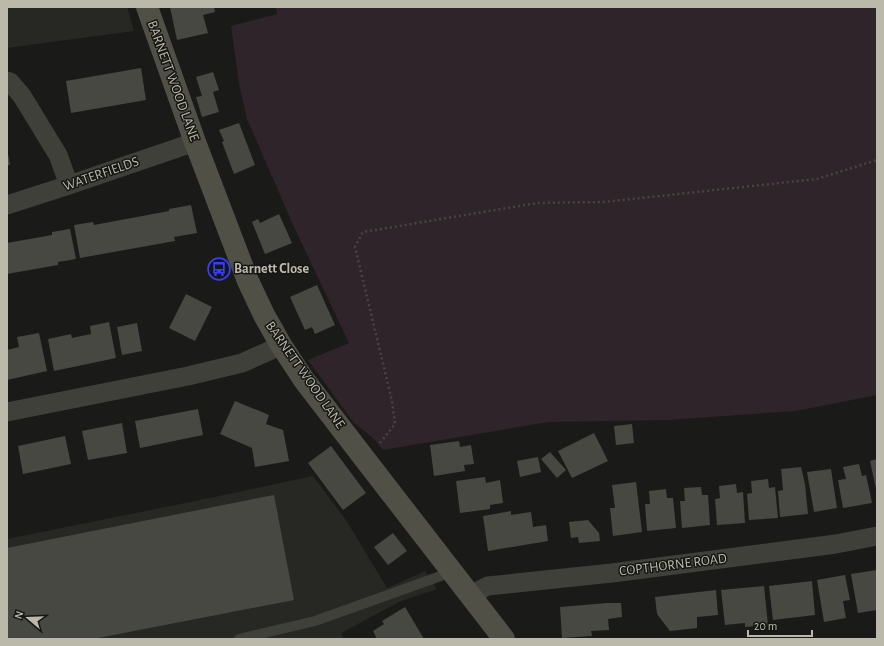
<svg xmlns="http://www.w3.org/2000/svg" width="884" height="646" viewBox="0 0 884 646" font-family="'Alegreya Sans',sans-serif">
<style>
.built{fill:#272824}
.green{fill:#2e242a}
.building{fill:#474842}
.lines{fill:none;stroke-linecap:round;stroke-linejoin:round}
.path{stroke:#47473f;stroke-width:2.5;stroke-dasharray:2 3;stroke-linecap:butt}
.lane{stroke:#3f4039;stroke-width:10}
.street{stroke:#3f4039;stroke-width:19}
.secondary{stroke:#505047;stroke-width:22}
.labels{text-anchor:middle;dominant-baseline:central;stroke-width:3;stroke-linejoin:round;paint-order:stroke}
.street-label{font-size:14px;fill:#bbbaaa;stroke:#151613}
.poi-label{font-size:14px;font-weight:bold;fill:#bbbaaa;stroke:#151613;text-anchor:start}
</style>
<rect width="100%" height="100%" fill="#1a1b18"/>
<path class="built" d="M7,7h120l7,24 -127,17z
M313,476l33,44 41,68 27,-12 11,-5 12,18 -36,12 -60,32 3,6h-337v-100l198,-40z"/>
<path class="green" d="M276,7h601v388l-81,16 -129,9 -119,2 -165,28 -10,-12 -19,-15 -46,-63 41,-17 -55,-116 -47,-108 -8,-35 -8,-58 46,-12z"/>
<path class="building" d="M170,7h44l1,5 -12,3 5,18 -31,7z
M141,68l5,32 -75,13 -5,-32z
M213,72l6,18 -6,2 6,20 -17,5 -6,-20 6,-1 -6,-19z
M239,123l16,42 -21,9 -12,-32 2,-1 -5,-11z
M8,154l2,11h-3v-10z
M191,205l6,28 -23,4 1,4 -95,17 -6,-33 19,-3 1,3 75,-14v-2z
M279,214l13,29 -27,11 -13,-32 6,-3 2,4z
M70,229l6,30 -18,3v3l-51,9v-31l45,-8v-3z
M317,285l18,40 -20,9 -3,-7 -7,3 -15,-33z
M186,294l26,13 -17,34 -26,-13z
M109,322l7,36 -62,13 -6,-32 23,-5 1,4 19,-4 -1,-8z
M137,323l5,28 -20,4 -5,-28z
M39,333l8,38 -40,9v-30l12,-3 -2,-10z
M235,401l34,14 -3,9 17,6 6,31 -34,6 -3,-19 -32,-14z
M198,409l5,26 -63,13 -5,-27z
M122,423l5,30 -39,7 -6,-29z
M632,424l2,19 -18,2 -2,-19z
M594,433l14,28 -36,17 -14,-27z
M65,436l6,28 -48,10 -5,-28z
M459,441l1,6 11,-2 3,19 -10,1 1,6 -31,5 -4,-31z
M331,446l35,47 -23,17 -35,-47z
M550,452l16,18 -9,8 -16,-19z
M538,457l3,15 -21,5 -3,-16z
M877,459v30h-1l-6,-28z
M859,464l3,12 4,-1 6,28 -29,5 -5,-28 8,-1 -3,-12z
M801,467l4,17 3,30 -28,3 -2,-26 5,-1 -2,-21z
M831,469l6,39 -23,4 -7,-40z
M485,477l1,6 14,-3 3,23 -13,2v4l-30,4 -4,-32z
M768,479l1,9 6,-1 3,31 -29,2 -2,-26 5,-1 -1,-12z
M636,482l6,50 -29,4 -3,-28h5l-3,-23z
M736,484l1,9 6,-1 2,31 -28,2 -2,-26 5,-1 -1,-12z
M701,487l1,8h6l2,30 -28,3 -2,-27h5l-1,-13z
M666,489l1,9h6l3,30 -29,3 -2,-27h5l-1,-13z
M274,495l20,105 -201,39h-86v-91z
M511,511v4l20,-3 2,15 13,-2 2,16 -60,10 -5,-35z
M588,520l11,13 1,8 -21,2 -1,-6 -7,1 -2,-16z
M393,533l14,18 -19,14 -14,-18z
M877,570v40l-19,3 -7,-39z
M845,575l5,25 -7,1 3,17 -22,4 -7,-42z
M812,581l3,34 -42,5 -4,-34z
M764,586l4,39 -23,2v-4l-20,2 -4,-35z
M716,590l2,25 -21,2v11l-27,3 -13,-17 -2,-17z
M607,603h14l1,14 -14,2 1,11 -18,1 1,5 -30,2 -2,-31z
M405,607l19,32h-47l-4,-8 11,-7 -2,-3z"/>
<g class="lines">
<path class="path" d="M380,443l15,-19 -3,-23 -37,-154 8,-15 174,-29 67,-1 213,-23 60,-19"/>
<path class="lane" d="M239,639l76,-18 137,-49"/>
<path class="street" d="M7,81l3,1 12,14 36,59 11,30
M7,205l62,-20 126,-43
M7,412l181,-36 54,-13 29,-13 10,-5
M470,595l18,-9 124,-13 224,-29 41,-8"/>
<path class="secondary" d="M147,7l48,135 53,139 16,34 17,30 23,35 60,78 140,181"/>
</g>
<defs>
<g id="bus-ring" transform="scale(1.15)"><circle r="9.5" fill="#151613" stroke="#343ff7" stroke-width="1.5"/><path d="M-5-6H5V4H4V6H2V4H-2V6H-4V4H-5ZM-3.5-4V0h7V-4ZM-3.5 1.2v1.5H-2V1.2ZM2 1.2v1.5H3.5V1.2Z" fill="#343ff7"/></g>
</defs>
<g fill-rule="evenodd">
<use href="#bus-ring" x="219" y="269"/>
</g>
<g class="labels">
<g class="street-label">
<text transform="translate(173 81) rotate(70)">BARNETT WOOD LANE</text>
<text transform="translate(101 174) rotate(-19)">WATERFIELDS</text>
<text transform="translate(305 375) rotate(55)">BARNETT WOOD LANE</text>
<text transform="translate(673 565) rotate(-7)">COPTHORNE ROAD</text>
</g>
<g class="poi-label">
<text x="234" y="269">Barnett Close</text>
</g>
</g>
<rect width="884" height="646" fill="none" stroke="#bbbaaa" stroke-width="16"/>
<g transform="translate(28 618) rotate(289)" stroke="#151613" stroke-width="3" paint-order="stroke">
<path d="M0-3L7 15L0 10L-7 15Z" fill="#bbbaaa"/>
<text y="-6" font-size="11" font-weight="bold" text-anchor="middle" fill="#bbbaaa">N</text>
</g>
<path d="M748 630v6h64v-6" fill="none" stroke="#bbbaaa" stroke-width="2"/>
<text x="754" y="630" font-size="12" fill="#bbbaaa" stroke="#151613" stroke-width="3" paint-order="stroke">20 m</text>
</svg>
